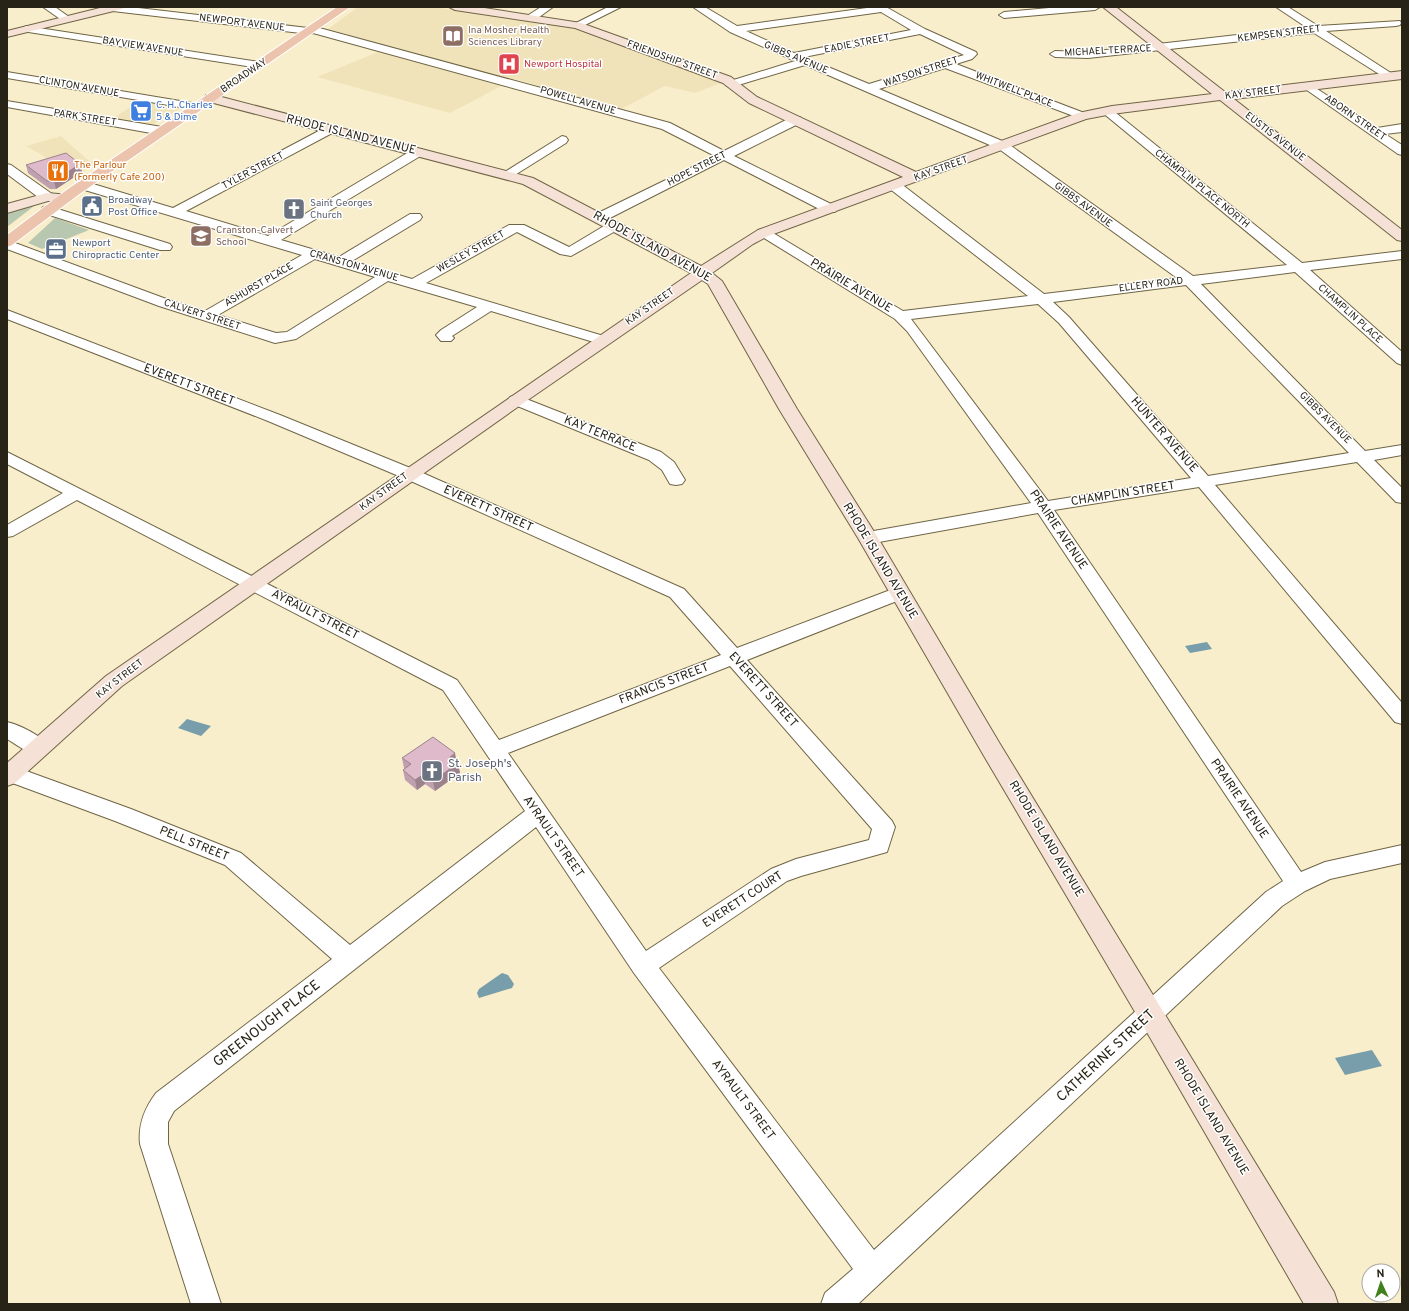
<svg xmlns="http://www.w3.org/2000/svg" width="1409" height="1311" viewBox="0 0 1409 1311" font-family="Overpass,sans-serif">
<style>
.built{fill:#f1e3b9}
.green{fill:#b8c7af}
.water{fill:#779eaa}
.lines{fill:none;stroke-linecap:round;stroke-linejoin:round}
.street-casing{stroke:#6f6546;stroke-width:2}
.secondary-casing{stroke:#6f6546;stroke-width:2}
.primary-casing{stroke:#fff;stroke-width:2}
.street{fill:#fff;fill-rule:evenodd}
.secondary{fill:#f6e1d6;fill-rule:evenodd}
.primary{fill:#ecc3ad;fill-rule:evenodd}
.wall{fill:#bfa0ae}
.shaded-wall{fill:#9b828d}
.building{fill:#debaca;stroke:#9b828d}
.labels{text-anchor:middle;dominant-baseline:central;stroke-width:3;stroke-linejoin:round;paint-order:stroke}
.far-street-label{font-size:10px;fill:#272316;stroke:#fff}
.far-education-label{font-size:10px;fill:#785e54;stroke:#fff;text-anchor:start}
.far-health-label{font-size:10px;fill:#be3a42;stroke:#fff;text-anchor:start}
.far-shop-label{font-size:10px;fill:#366cbe;stroke:#fff;text-anchor:start}
.far-food-label{font-size:10px;fill:#c56008;stroke:#fff;text-anchor:start}
.far-service-label{font-size:10px;fill:#4e5e75;stroke:#fff;text-anchor:start}
.far-worship-label{font-size:10px;fill:#5b616d;stroke:#fff;text-anchor:start}
.street-label{font-size:12px;fill:#272316;stroke:#fff}
.worship-label{font-size:12px;fill:#5b616d;stroke:#fff;text-anchor:start}
.near-street-label{font-size:14px;fill:#272316;stroke:#fff}
</style>
<rect width="100%" height="100%" fill="#f9eecb"/>
<path class="built" d="M358,7h76l137,21 150,55 -26,10 -30,-7 -44,23 -106,-30 -65,34 -133,-36 73,-30 -62,-18z
M141,101l40,7 -29,17 -41,-6z
M61,136l28,25 7,2 -39,26 -7,1 -23,-17 28,-8 -13,-10 -16,-9z"/>
<path class="green" d="M32,205l2,1 -27,21v-14z
M55,218l34,12 -47,19 -14,-6z"/>
<path class="water" d="M1207,642l5,7 -22,4 -5,-7z
M187,719l24,7 -10,10 -23,-8z
M502,973l6,2 6,9 -2,4 -33,10 -2,-5 2,-4z
M1372,1050l10,16 -37,9 -10,-17z"/>
<g class="lines">
<g class="street-casing">
<path id="street" d="M43,7h12l17,12 -5,3 -4,-1z
M99,7h31l178,21 4,-2 358,97 54,28 68,-34h8l2,3 -2,3 -66,33 101,50 2,3 -2,3h-10l-101,-52 -120,61h-10l-2,-3 2,-3 121,-59 -53,-27 -349,-96 -4,1 -205,-24z
M541,7h12l-18,13h-8l-1,-2 1,-2z
M608,7h13l-40,20h-8l-1,-2z
M693,7h12l32,19 137,-19h12l39,22 51,23 1,2 -5,5 -16,5 131,50 2,2 -6,4 -4,-2 -134,-50 -66,21 128,54 186,133 94,-11 -184,-152 -2,-2 2,-2h8l191,154 100,-12v8l-92,11 92,82v13l-5,-2 -102,-91 -94,12 164,167 37,-6v10l-28,5 28,28v15l-6,-1 -39,-40 -142,23 187,218v21l-7,-2 -196,-235 -145,23 247,362 24,-10 77,-17v18l-72,16 -25,12 -23,15 -424,398h-37l4,-11 28,-24 -219,-296 -98,-146 -362,284 -6,11v22l53,160h-30l-51,-160c-2,-19 4,-35 16,-51l176,-134 -107,-94 -110,-44 -108,-40v-14l11,1 113,41 110,44 109,92 175,-134 -82,-121 -366,-190 -64,36 -6,1v-12l56,-32 -56,-29v-12l450,228 42,60 222,-85 -51,-58 -257,-115 -145,-61 -261,-102v-9l273,105 145,59 259,115 53,59 156,-59 7,-2 7,2 3,4 -3,4 -160,63 145,161 3,6 -8,25 -86,24 -14,5 -128,87 215,282 392,-358 17,-11 -245,-368 -170,31 -6,-2 -3,-4 3,-4 6,-2 163,-29 -124,-172 -12,-12 -139,-86 2,-3h10l135,81 125,-15 -138,-107 -1,-3 1,-3h10l144,111 133,-16 -178,-129 -194,-84 -70,21h-8l-2,-2 2,-2 68,-21 -65,-29zM881,12l30,18 -117,23 -48,-22zM920,34l44,21 -95,29 -65,-27zM1186,285l163,168 -141,23 -139,-159 -16,-15zM1038,304l21,19 132,155 -143,23 -137,-182zM730,666l142,163 -3,11 -73,19 -25,10 -125,82 -138,-198z
M1060,7h40l-5,3 -91,8 -5,-3 5,-3z
M1276,7h12l30,19 82,-5 1,2 -1,2 -4,1 -70,5 71,46 -6,3 -4,-1 -73,-46 -226,25 -33,-1 -5,-3 5,-3 33,1 218,-25z
M26,26l233,36 5,3 -5,3 -237,-37 -1,-2z
M7,72l191,32 6,3 -6,3 -191,-32z
M1308,83l69,45 25,-4v8l-17,2 17,11v10l-4,-1 -94,-66 -2,-2 2,-2z
M7,101l155,26 6,4 -6,4 -155,-28z
M330,125l4,1 2,3 -2,3 -148,79 82,25 146,-87h8l2,3 -2,3 -141,85 58,17 71,-43h10l2,3 -2,3 -68,41 60,18 97,-54h15l45,22 40,-24h10l2,3 -2,3 -48,27 -11,-2 -43,-22 -91,51 181,54 3,3 -3,3h-10l-106,-32 -39,25 2,2 -3,3h-10l-5,-6 5,-5 36,-23 -89,-26 -92,58 -21,4 -116,-37 -152,-57v-9l162,60 36,11 97,-56 -224,-67 -1,-3 6,-4 90,27zM315,259l60,18 -88,55 -11,1 -58,-18z
M562,136l4,1 2,3 -2,3 -56,35h-8l-2,-3z
M7,164l4,1 41,29 2,3 -2,3h-10l-35,-26z
M48,206l122,38 2,3 -2,3h-10l-117,-37 -2,-3 2,-3z
M516,395l145,57 13,10 11,18 -3,4 -6,1 -6,-1 -8,-14 -13,-10 -139,-57 -2,-3 2,-3z
M7,722c13,3 36,14 43,26l-3,5c-15,5 -28,-7 -40,-14z"/>
</g>
<g class="secondary-casing">
<path id="secondary" d="M104,7h20l-2,2 -115,28v-6z
M449,7h29l103,16 150,54 26,20 159,75 162,-59 34,-7 100,-12 -109,-87h13l109,85 177,-21v8l-168,20 168,131v11l-5,-1 -177,-140 -108,14 -26,5 -318,117 -15,8 -41,29 10,8 75,128 81,129 122,206 334,548 4,12h-34l-163,-282 -157,-266 -126,-218 -79,-129 -71,-125 -6,-4 -180,124 -400,282 -107,97 -8,3v-23l99,-87 585,-403 -168,-89 -317,-83 -2,-3 2,-3h8l319,83 168,88 57,-36 145,-53 -154,-74 -26,-20 -148,-55 -120,-18z
M47,193l23,2 2,3 -2,3h-22l-41,12v-9z"/>
</g>
<g class="primary-casing">
<path id="primary" d="M337,7h13l-272,188 -66,50 -5,2v-12l61,-46z"/>
</g>
<use href="#street" class="street"/>
<use href="#secondary" class="secondary"/>
<use href="#primary" class="primary"/>
</g>
<path class="wall" d="M80,164l2,8 -26,17h-6l-22,-16 -2,-8z
M402,758l55,4 3,11 -25,18 -10,-7 -8,6 -12,-10 -2,-10 2,-1 -1,-1z"/>
<path class="shaded-wall" d="M80,164l2,8 -26,17 -2,-8z
M455,753l2,10 -7,-6z
M458,763l2,10 -25,18 -2,-10z
M424,774l1,10 -8,6 -2,-10z"/>
<path class="building" d="M66,153l14,11 -26,17h-7l-21,-16z
M433,737l22,16 -5,4 8,6 -25,18 -9,-7 -9,6 -12,-10 8,-6 -9,-6z"/>
<defs>
<g id="library-square" transform="scale(1.15)"><rect x="-9" y="-9" width="18" height="18" rx="4" fill="#8d6e63" stroke="#fff"/><path d="M-6-4Q-3-5.5-.7-3.5V5Q-3 3-6 4ZM6-4Q3-5.5 .7-3.5V5Q3 3 6 4Z" fill="#fff"/></g>
<g id="hospital-square" transform="scale(1.15)"><rect x="-9" y="-9" width="18" height="18" rx="4" fill="#e0444e" stroke="#fff"/><path d="M-5-5h3v3.5h4V-5h3V5h-3V1.5h-4V5h-3Z" fill="#fff"/></g>
<g id="supermarket-square" transform="scale(1.15)"><rect x="-9" y="-9" width="18" height="18" rx="4" fill="#3f7fe0" stroke="#fff"/><path d="M-6-5.5h2.5l.6 2H6L4.5 2H-2.5L-4.4-4H-6ZM-1.5 3.2a1.3 1.3 0 1 0 .1 0ZM3 3.2a1.3 1.3 0 1 0 .1 0Z" fill="#fff"/></g>
<g id="restaurant-square" transform="scale(1.15)"><rect x="-9" y="-9" width="18" height="18" rx="4" fill="#e8710a" stroke="#fff"/><path d="M-5-6h1v4h1v-4h1v4h1v-4h1v5L-1.5 .5V6h-2V.5L-5-1ZM5-6V6H3V1.5H1.5Q1.5-4 5-6Z" fill="#fff"/></g>
<g id="civic-square" transform="scale(1.15)"><rect x="-9" y="-9" width="18" height="18" rx="4" fill="#5c6f8a" stroke="#fff"/><path d="M-.6-6.5H3V-4.5H.6V-3L4-1V1h2V6H-6V1h2V-1L-.6-3ZM-1.2 2.5V6h2.4V2.5Z" fill="#fff"/></g>
<g id="church-square" transform="scale(1.15)"><rect x="-9" y="-9" width="18" height="18" rx="4" fill="#6b7280" stroke="#fff"/><path d="M-1.2-6h2.4v3.5h3.3v2.4h-3.3V6h-2.4V-.1h-3.3v-2.4h3.3Z" fill="#fff"/></g>
<g id="school-square" transform="scale(1.15)"><rect x="-9" y="-9" width="18" height="18" rx="4" fill="#8d6e63" stroke="#fff"/><path d="M0-5L7-2L0 1L-7-2ZM-4 1L0 2.5L4 1V4Q0 6-4 4Z" fill="#fff"/></g>
<g id="office-square" transform="scale(1.15)"><rect x="-9" y="-9" width="18" height="18" rx="4" fill="#5c6f8a" stroke="#fff"/><path d="M-6-3h4V-5.5h4V-3h4V5H-6ZM-1-4.5V-3h2v-1.5ZM-6 0V1H6V0Z" fill="#fff"/></g>
</defs>
<g fill-rule="evenodd">
<use href="#library-square" x="453" y="36"/>
<use href="#hospital-square" x="509" y="64"/>
<use href="#supermarket-square" x="141" y="111"/>
<use href="#restaurant-square" x="58" y="171"/>
<use href="#civic-square" x="92" y="206"/>
<use href="#church-square" x="294" y="209"/>
<use href="#school-square" x="201" y="236"/>
<use href="#office-square" x="56" y="249"/>
<use href="#church-square" x="432" y="771"/>
</g>
<g class="labels">
<g class="far-street-label">
<text transform="translate(242 23) rotate(7)">NEWPORT AVENUE</text>
<text transform="translate(1279 34) rotate(-7)">KEMPSEN STREET</text>
<text transform="translate(857 44) rotate(-11)">EADIE STREET</text>
<text transform="translate(143 47) rotate(9)">BAYVIEW AVENUE</text>
<text transform="translate(1108 51) rotate(-3)">MICHAEL TERRACE</text>
<text transform="translate(796 58) rotate(23)">GIBBS AVENUE</text>
<text transform="translate(672 60) rotate(20)">FRIENDSHIP STREET</text>
<text transform="translate(921 72) rotate(-18)">WATSON STREET</text>
<text transform="translate(244 76) rotate(-34)">BROADWAY</text>
<text transform="translate(79 87) rotate(10)">CLINTON AVENUE</text>
<text transform="translate(1014 90) rotate(21)">WHITWELL PLACE</text>
<text transform="translate(1253 93) rotate(-7)">KAY STREET</text>
<text transform="translate(578 101) rotate(16)">POWELL AVENUE</text>
<text transform="translate(85 118) rotate(9)">PARK STREET</text>
<text transform="translate(1355 118) rotate(35)">ABORN STREET</text>
<text transform="translate(1275 137) rotate(38)">EUSTIS AVENUE</text>
<text transform="translate(697 169) rotate(-27)">HOPE STREET</text>
<text transform="translate(941 169) rotate(-20)">KAY STREET</text>
<text transform="translate(253 171) rotate(-28)">TYLER STREET</text>
<text transform="translate(1202 189) rotate(39)">CHAMPLIN PLACE NORTH</text>
<text transform="translate(1083 205) rotate(36)">GIBBS AVENUE</text>
<text transform="translate(471 252) rotate(-29)">WESLEY STREET</text>
<text transform="translate(354 266) rotate(16)">CRANSTON AVENUE</text>
<text transform="translate(259 285) rotate(-30)">ASHURST PLACE</text>
<text transform="translate(1151 285) rotate(-7)">ELLERY ROAD</text>
<text transform="translate(650 307) rotate(-35)">KAY STREET</text>
<text transform="translate(1350 314) rotate(42)">CHAMPLIN PLACE</text>
<text transform="translate(202 315) rotate(18)">CALVERT STREET</text>
<text transform="translate(1325 418) rotate(45)">GIBBS AVENUE</text>
<text transform="translate(384 492) rotate(-36)">KAY STREET</text>
<text transform="translate(120 679) rotate(-38)">KAY STREET</text>
</g>
<g class="far-education-label">
<text x="468" y="30">Ina Mosher Health<tspan x="468" dy="12">Sciences Library</tspan></text>
<text x="216" y="230">Cranston-Calvert<tspan x="216" dy="12">School</tspan></text>
</g>
<g class="far-health-label">
<text x="524" y="64">Newport Hospital</text>
</g>
<g class="far-shop-label">
<text x="156" y="105">C. H. Charles<tspan x="156" dy="12">5 &amp; Dime</tspan></text>
</g>
<g class="far-food-label">
<text x="74" y="165">The Parlour<tspan x="74" dy="12">(Formerly Cafe 200)</tspan></text>
</g>
<g class="far-service-label">
<text x="108" y="200">Broadway<tspan x="108" dy="12">Post Office</tspan></text>
<text x="72" y="243">Newport<tspan x="72" dy="12">Chiropractic Center</tspan></text>
</g>
<g class="far-worship-label">
<text x="310" y="203">Saint Georges<tspan x="310" dy="12">Church</tspan></text>
</g>
<g class="street-label">
<text transform="translate(351 135) rotate(14)">RHODE ISLAND AVENUE</text>
<text transform="translate(652 247) rotate(29)">RHODE ISLAND AVENUE</text>
<text transform="translate(851 286) rotate(31)">PRAIRIE AVENUE</text>
<text transform="translate(189 385) rotate(21)">EVERETT STREET</text>
<text transform="translate(600 434) rotate(22)">KAY TERRACE</text>
<text transform="translate(1164 435) rotate(49)">HUNTER AVENUE</text>
<text transform="translate(1123 494) rotate(-9)">CHAMPLIN STREET</text>
<text transform="translate(488 509) rotate(24)">EVERETT STREET</text>
<text transform="translate(1058 530) rotate(56)">PRAIRIE AVENUE</text>
<text transform="translate(880 561) rotate(59)">RHODE ISLAND AVENUE</text>
<text transform="translate(315 615) rotate(27)">AYRAULT STREET</text>
<text transform="translate(664 684) rotate(-21)">FRANCIS STREET</text>
<text transform="translate(763 690) rotate(48)">EVERETT STREET</text>
<text transform="translate(1239 799) rotate(56)">PRAIRIE AVENUE</text>
<text transform="translate(553 837) rotate(55)">AYRAULT STREET</text>
<text transform="translate(1046 839) rotate(59)">RHODE ISLAND AVENUE</text>
<text transform="translate(194 844) rotate(22)">PELL STREET</text>
<text transform="translate(743 900) rotate(-33)">EVERETT COURT</text>
<text transform="translate(743 1100) rotate(53)">AYRAULT STREET</text>
<text transform="translate(1211 1117) rotate(59)">RHODE ISLAND AVENUE</text>
</g>
<g class="worship-label">
<text x="448" y="764">St. Joseph's<tspan x="448" dy="14">Parish</tspan></text>
</g>
<g class="near-street-label">
<text transform="translate(267 1024) rotate(-38)">GREENOUGH PLACE</text>
<text transform="translate(1106 1056) rotate(-43)">CATHERINE STREET</text>
</g>
</g>
<rect width="1409" height="1311" fill="none" stroke="#272316" stroke-width="16"/>
<g transform="translate(1381 1283) rotate(357)"><circle r="19" fill="#ffffff" stroke="#a9a7a2"/>
<path d="M0-3L7 15L0 10L-7 15Z" fill="#42801d"/>
<text y="-6" font-size="11" font-weight="bold" text-anchor="middle" fill="#272316">N</text>
</g>
</svg>
